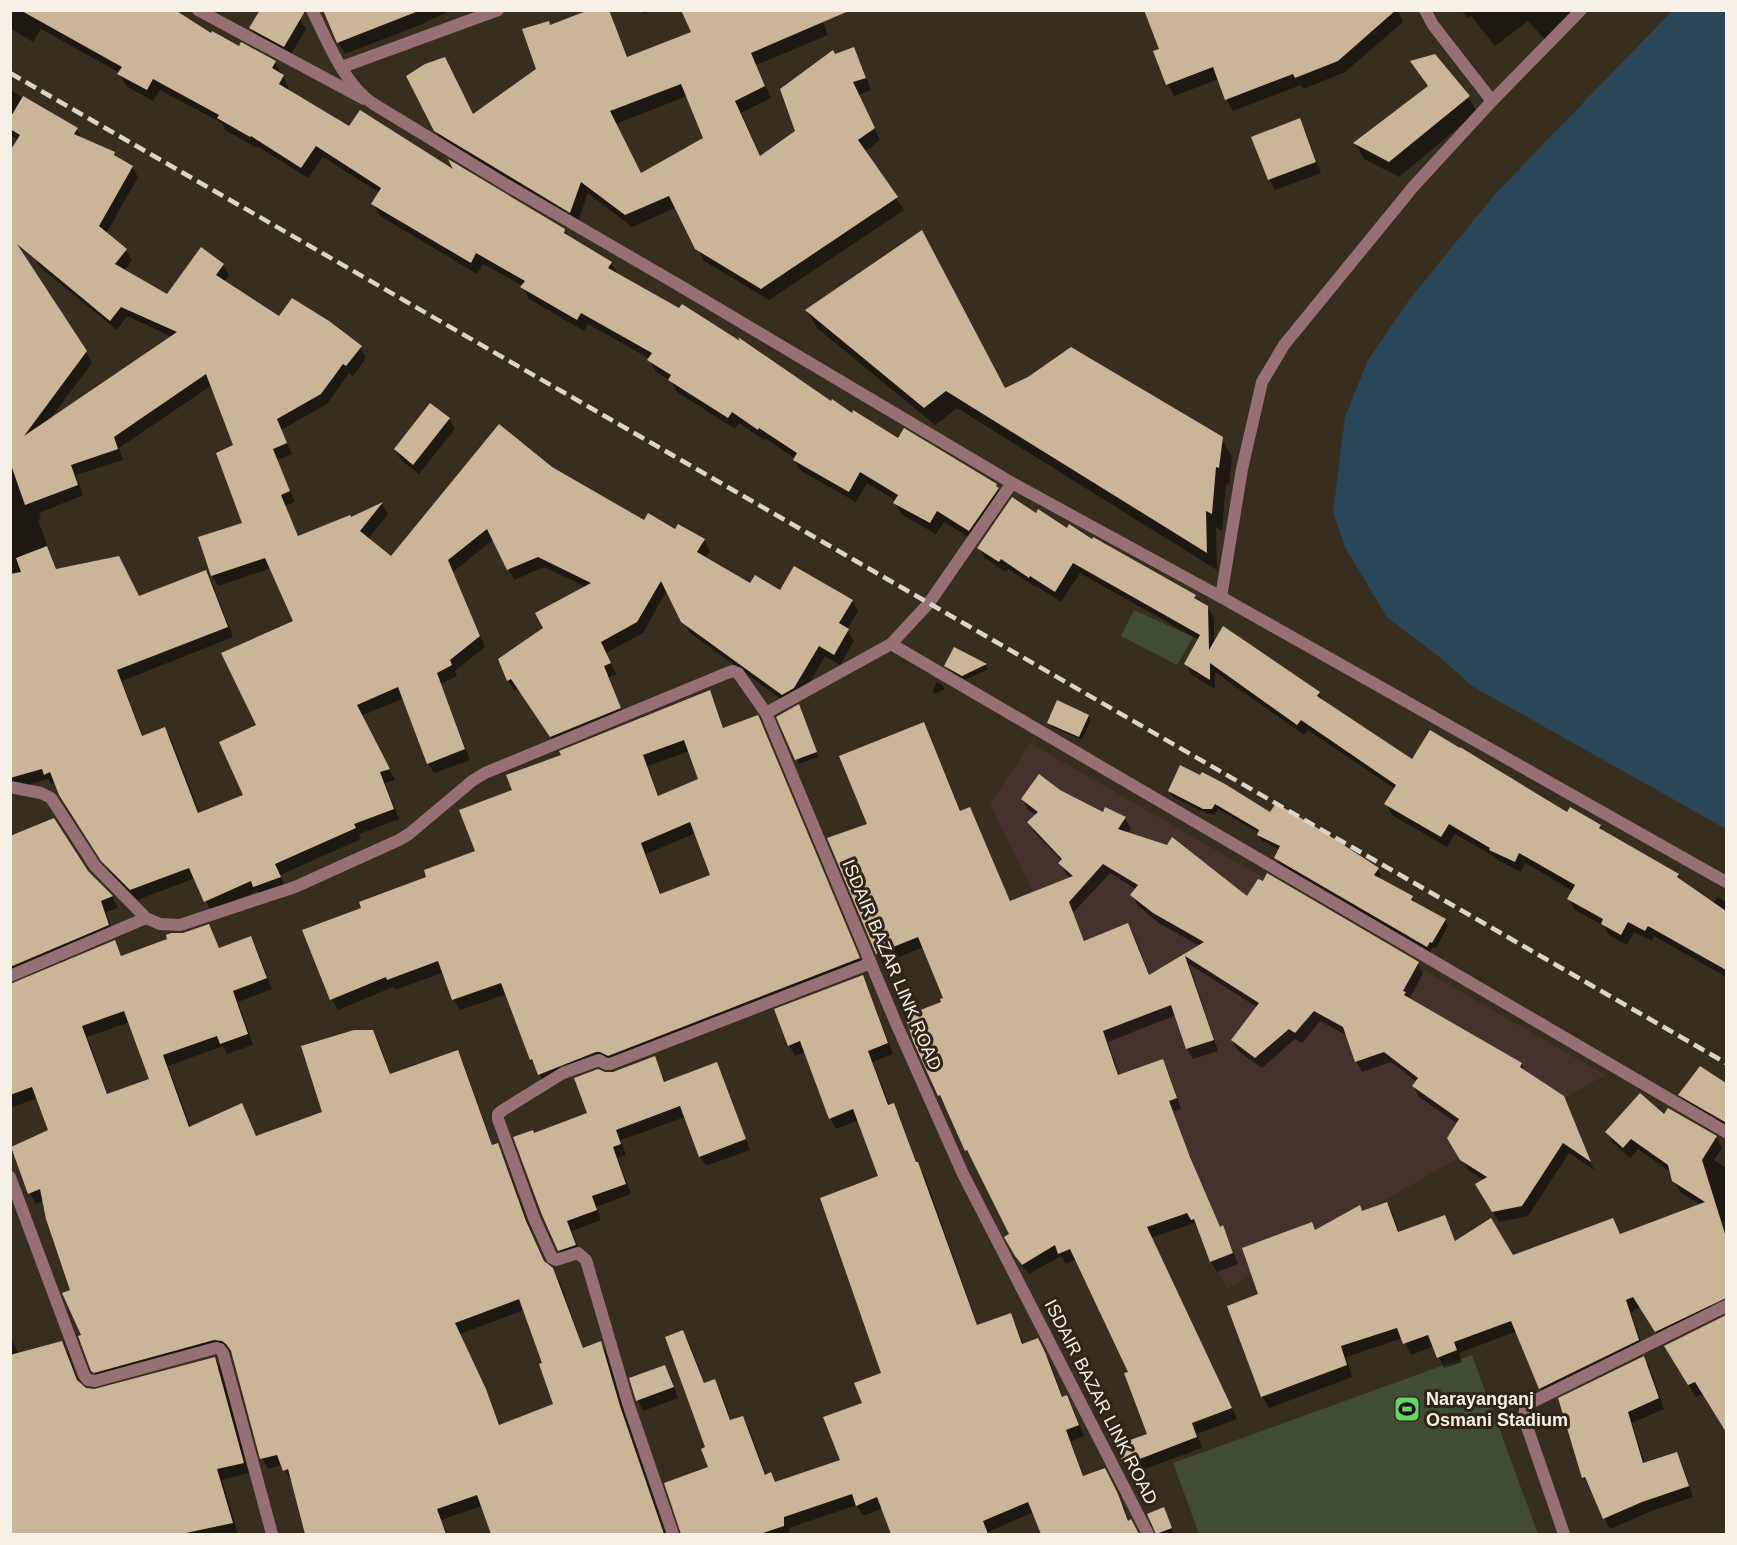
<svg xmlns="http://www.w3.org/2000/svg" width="1737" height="1545" viewBox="0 0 1737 1545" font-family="Helvetica,sans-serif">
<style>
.commercial{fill:#45322c}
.green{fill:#414c36}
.water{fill:#2a4659}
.shadow{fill:#0007;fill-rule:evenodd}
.building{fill:#cbb598;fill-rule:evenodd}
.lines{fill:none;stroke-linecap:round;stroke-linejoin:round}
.minor{stroke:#967074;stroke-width:12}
.tertiary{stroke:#967074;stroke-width:12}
.rail{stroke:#dbd4ca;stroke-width:4.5;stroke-dasharray:12 6;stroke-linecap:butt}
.labels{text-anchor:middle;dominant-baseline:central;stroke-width:6;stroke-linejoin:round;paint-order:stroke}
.street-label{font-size:18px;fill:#f7f0e7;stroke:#2e2417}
.poi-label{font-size:18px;font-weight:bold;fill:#f7f0e7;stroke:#2e2417;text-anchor:start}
</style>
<rect width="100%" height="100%" fill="#382e20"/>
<path class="commercial" d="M1030,743l575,332 -378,214 -237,-485z"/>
<path class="green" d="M1134,610l59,27 -16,28 -56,-29z
M1472,1355l66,179h-339l-26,-71z"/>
<path class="water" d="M1672,11h54v818l-254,-143 -30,-27 -55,-42 -42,-70 -12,-35 12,-95 23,-57 41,-60 87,-107z"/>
<path class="shadow" d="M10,10h162l39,25 64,27 14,26 -1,3 62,37 107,45 107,57 5,8 42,25 7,11 213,130 67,36 98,45 7,11 -27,46 -32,-20 -8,12 -34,-19 -7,-12 1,-2 -29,-18 -11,19 -55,-31 -7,-11 1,-2 -29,-19 -1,2 -26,-18 -4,6 -58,-37 -6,-11 -15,-9 -7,-12 1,-1 -62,-35 -4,7 -55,-32 -6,-13 -40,-22 -6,10 -97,-58 -7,-12 7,-11 -57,-36 -15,21 -51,-32v2l-32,-18 -3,-7 -62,-33 -7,11 -27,-15 -7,-12 1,-1 -79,-44 -8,13 -23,-14z
M325,10h127l-27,12v1l-80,31 -7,-12z
M609,10l19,48 191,-48 9,25 -72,30 15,33 -30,15 20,44 36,-26 38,-75 18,-7 7,12 11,29 -12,5 21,45 -16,12 40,58 -135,90 -65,-39 -27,-54 -45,20 -44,-34 -11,31 -134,-81 -8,-13 10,-71 29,57 64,-47 12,-42zM687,96l18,43 -64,35 -25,-50z
M642,10h11l-9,4z
M1146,10h251l6,12 -58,50 -42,17 -2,-4 -68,26 -7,-12 -7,-20 -45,17 -6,-12 -7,-34z
M1462,10h126l-38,35 -22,-24 -33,25 -24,-30 -4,2z
M300,19l6,10 -16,27 -33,-18 -6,-10z
M1412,62l56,35 9,15 -78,65 -35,-18 -9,-16 73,-55z
M10,90l67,40 5,9 32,14 4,6 14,8 6,10 -32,57 20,16 6,10 -8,11 44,25 55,-31 6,10 -5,7 56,36 80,29 6,11 -13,18 -4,-3 -22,31 -46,26 11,24 -15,6 18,42 -10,4 14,32 52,-20 31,-14 6,10 -20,25 24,19 160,-90 92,54 60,18 6,11 -5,7 46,27 30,7 71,9 6,10 -11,19 7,11 -14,24 -15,-9 -25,43 -11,6 -100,-73 -22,-42 -24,43 -37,20 10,21 -7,3 16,42 -68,28 -39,-58 -4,1 -6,-10 37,-52 41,-41 -42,-20 -30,13 -20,-41 -41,33 32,75 -30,24 2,5 -16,8 29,76 -36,13 -6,-10 -24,-65 -43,18 34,64 -10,3 14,36 -40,15 2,5 -81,36 5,12 -25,9 -3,-5 -46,20 -16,-33 -58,22 -28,-29 -42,-65 -11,-23 -5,1 -3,-5 -38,11v-523l76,85 6,11 -42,56 122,-82 -45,-21 -10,14 -76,-62 -6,-10 -16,-118 -6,-3 -3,-5zM212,385l23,61 9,78 -32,51 6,11 53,-18 24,54 -36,104 -14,70 -45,18 -29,-75 -6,-10 -22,8 -21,-56 111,-44 -21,-55 -6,-10 -67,25 -82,-26 -19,-51 3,-1 -2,-6 44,-18 -7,-20 47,-15 -4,-12z
M1299,120l6,10 16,43 -46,17 -6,-11z
M807,311l199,79 215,48 11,19 -3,28 -3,-1 -4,47 -6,-4 1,43 -260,-162 -22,17 -118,-97z
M449,419l6,10 -36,45 -18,-14 -6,-11z
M1036,515l158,82 3,4 10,6 7,11v27l105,48 6,10 87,58 188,65 4,7 74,42 4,7 31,22 4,-7 9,5v75l-72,-41 -2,5 -18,-9 -7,13 -18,-10 -5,-9 -29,-16 -6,-11 4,-8 -48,-28 -4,9 -24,-12 -2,-3 -40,-23 -8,13 -55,-32 -6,-11 9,-15 -87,-59 -4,5 -89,-63v17l-23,-14 -6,-11 13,-24 -119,-67 -19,29 -25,-16 -1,1 -27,-18 -2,3 -21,-14 -6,-10z
M955,649l30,16 3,4 -23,11 -16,-10 -3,-4z
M937,682l5,3 3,4 -10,5 -2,-4z
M709,692l6,11 9,26 33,-12 7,13 101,240 -319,115 -15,-26 -24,-65 -47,16 -6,-10 -10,-28 -49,18 -2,-3 -55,23 -6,-10 -28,-69 59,-22 65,-31 49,-26 37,-61 49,-35zM689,751l11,28 -41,18 -11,-31zM696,833l16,43 -51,19 -15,-41z
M801,711l17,46 -19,7 -21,-47z
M1088,716l3,4 -9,20 -30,-13 -3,-5z
M923,724l6,10 32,78 8,-3 6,10 36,84 60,-25 -5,-4 -6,-11 2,-2 -27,-28 -6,-11 7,-7 -8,-5 -6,-11 37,-8 44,23 3,-5 19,9 6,11 -3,5 119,64 170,65 6,10 -14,27 112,64 6,10 36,24 6,11 25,61 -25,-17 -41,63 -29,6 -22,-37 7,-5 -16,-10 -19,-32 9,-14 -39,-27 -6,-11 4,-4 -26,-20 -29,10 -6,-11 -8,-25 -28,-15 -18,22 -7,-4 -33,29 -24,-17 -6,-10 25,-34 -68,-43 29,87 -25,8 -6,-10 -11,-34 -68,27 11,34 43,-15 6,10 13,38 -8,2 22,58 25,59 2,-1 6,11 10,26 -21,8 -6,-10 -12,-33 -1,1 -4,-7 -43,15 86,181 -40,15 5,14 -71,26 -6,-10 24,-29 -19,-62 -54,-114 -10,5 -5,-8 -32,18 -6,-7 -7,-11 -5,-22 -44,-83 -21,-46 -1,1 -6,-10 -25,-56 31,-41 -22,-52 -40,17 -6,-11 -8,-128zM1110,873l27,17 -5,5 6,11 22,18 40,22 -50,30 -16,-41 -6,-10 -43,17 -12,-29z
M1169,791l102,23 107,55 3,7 -2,3 33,19 4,7 29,15 3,6 -12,22 -3,-1 -3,6 -150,-88 -4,-7 4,-8 -18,-9 -4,-6 1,-2 -41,-24 -3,5h-7l-35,-17z
M10,838l77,34 25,25 6,11 -12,4 8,24 -104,46z
M208,926l12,23 31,-11 6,11 15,40 -34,13 15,43 -26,9 -4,-8 -55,20 23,62 56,-12 10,21 67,-24 49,-82 6,11 12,34 66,-24 6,10 30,84 4,-2 6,11 29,79 14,30 6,5 7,11 25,69 17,-6 6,11 19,64 40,116h-173l-11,-28 -41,14 6,14h-140l-15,-54 -1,1 -8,-16 -15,4 -6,-11 -30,-104 -2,-2 -9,-2 -122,32 -6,-12 -21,-79 -28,-90 -8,3 -6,-11 20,-63 -12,-32 -28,10v-123l105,-43 7,15zM130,1022l21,58 -43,15 -21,-58zM524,1310l20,54 11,41 -55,21 -9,-24 -31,-68z
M862,977l6,11 25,66 -20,8 17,44 3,-1 6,10 18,49 7,10 54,152 32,-11 6,10 8,20 20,6 7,13 12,34 4,-1 6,11 11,28 -13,5 13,36 26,4 14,26 5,15 2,-1 7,13h-96l-8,-22 -46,20 1,2h-96l-10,-26 -20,8 -6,-11 -68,23 1,6h-108l27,-66 -2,-20 -24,-116 6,10 16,42 10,-3 6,11 11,30 10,-4 7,10 17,48 10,7 66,-22 22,-57 19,-30 -3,-197 -21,-57 -23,9 -6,-11 -25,-66 -10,4 -6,-11z
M654,1057l12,26 50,-19 6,10 28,76 -44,16 -6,-10 -15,-39 -64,23 5,15 -8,3 13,36 -35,13 5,13 -29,11 9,25 -16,4 -6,-10 -25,-116 54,-20 17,-40 8,-1z
M1700,1068l26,17v40l-43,-26 -3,-4z
M1664,1117l52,20 6,11 -8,12 12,8v56l-3,-2 3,10v64l-17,6 8,13 -55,27 -22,-35 -9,5 13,39 -97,48 -6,-11 -24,-57 -58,22 3,9 -18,6 -10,-22 -23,9 -8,-17 -57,19 6,20 -83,31 -6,-11 -35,-90 32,-13 52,-70 4,7 70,-28 7,11 6,19 45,-16 12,25 56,14 101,-36 8,15 80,-30 -21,-13 -6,-12 -2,-7 -34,-24 -8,9 -17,-15 -6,-11z
M1721,1319l5,8v103l-23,-36 -7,3 -23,-38z
M12,1340l7,14 43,-12 6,11 12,31 5,5 9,2 121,-33 6,11 28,104 -27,7 16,54h-228v-193z
M1644,1358l6,10 14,41 -32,14 13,41 31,-10 6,10 11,33 -44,15 -39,17 -26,-51 -24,-79z
M665,1366l6,11 7,21 -35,13 -5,-10 -7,-22z
M1166,1514l7,19 -15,1 -9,-19z"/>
<path class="building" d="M20,10h155l36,23 1,-2 27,15 2,-4 35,19 -4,7 12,7 -5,9 70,42 11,-16 93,59 -5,-10 117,70 -1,4 48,29 -4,6 71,40 3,-4 58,37 -2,-4 93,64 1,-2 20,14 1,-3 45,28 6,-10 93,56 -1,2 3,2 -30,43 -32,-20 -7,12 -37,-20 5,-8 -38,-23 -11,20 -56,-32 4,-7 -38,-25 -1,2 -26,-18 -4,6 -60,-38 3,-5 -24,-15 5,-7 -71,-40 -4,7 -57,-33 5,-6 -49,-28 -5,10 -100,-59 10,-16 -65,-42 -15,22 -50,-32 -1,1 -33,-19 2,-3 -66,-36 -6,11 -30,-16 5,-7z
M260,10h44v3l-20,34 -35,-19z
M323,10h93v2l-79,31z
M589,10h20l18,47 64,-25 -10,-22h170l-100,43 14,33 -30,15 25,55 35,-25 -15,-42 53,-39 2,4 19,-7 12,31 -13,4 22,46 -17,12 40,57 -137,92 -66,-40 -26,-53 -44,19 -44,-33 -11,31 -136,-82 -28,-55 19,-12 20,-7 28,57 63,-45 -14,-40 27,-8 1,4zM681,84l22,54 -62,35 -31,-62z
M1144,10h252l-58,51 -43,17 -2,-4 -68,26 -12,-33 -47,18 -13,-34 6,-2z
M1435,54l35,42 -81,66 -36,-19 75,-57 -18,-25z
M23,96l55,32 -4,6 41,18 -1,3 19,11 -34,60 28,23 -12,15 52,30 34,-47 23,17 -8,11 63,41 13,-18 37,23 33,25 -16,20 -3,-2 -22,30 -44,25 10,24 -14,6 17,42 -9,4 17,41 52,-21 1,2 32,-15 -23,29 31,25 108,-132 53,43 92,53 4,-7 27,16 3,-5 27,15 -8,13 53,31 5,-8 25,15 14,-24 59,34 -14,23 10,6 -15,26 -15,-9 -25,42 -12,7 -101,-73 -20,-41 -24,41 -36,20 10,21 -7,3 17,42 -71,29 -39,-58 -4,2 -9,-22 45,-31 -8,-15 56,-30 -53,-26 -31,13 -20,-41 -39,31 32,76 -30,24 2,5 -15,8 28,76 -38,15 -29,-77 -41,18 33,64 -10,3 14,37 -40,15 2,4 -81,36 6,13 -28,10 -2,-6 -47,21 -15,-34 -59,22 -29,-29 -42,-66 -9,-23 -6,3 -2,-6 -32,9v-204l11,-2 -5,-14 31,-12 9,23 63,-13 20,40 67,-26 22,57 -111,43 25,66 23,-9 33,86 45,-18 -24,-53 37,-17 -35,-72 72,-32 -28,-63 -54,18 -13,-39 44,-14 -26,-70 17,-8 -27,-71 -92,63 4,12 -47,16 7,20 -53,20 -15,-43v-311l10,-16 -10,-6v-11zM17,244l93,77 11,-14 56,25 -153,104 63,-85z
M1300,118l16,44 -48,18 -17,-43z
M922,230l83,158 23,-11 43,-30 152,90 -4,31 -3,-1 -4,47 -6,-3 1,42 -261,-162 -22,17 -119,-98z
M430,403l20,15 -37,47 -19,-16z
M1012,497l24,16 2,-4 29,19 2,-4 23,15 1,-2 103,58 -2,3 14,8 1,44 14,-24 97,66 -3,4 95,63 18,-29 30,18v-1l107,65 3,-5 31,18 -2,3 80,46 -2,3 49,34v59l-78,-44 -3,5 -17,-9 -7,13 -20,-11 2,-5 -36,-20 8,-14 -56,-32 -4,9 -26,-12 1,-2 -41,-24 -8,13 -57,-33 12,-19 -95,-65 -4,5 -87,-62v17l-26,-16 16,-29 -127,-72 -18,29 -25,-16 -1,2 -28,-19 -2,3 -22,-14z
M954,647l33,17 -25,12 -18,-10z
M710,690l13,38 35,-13 1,2 101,241 -252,98 -8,-4h-4l-58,23 -6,-16 -2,1 -29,-77 -49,17 -14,-39 -51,19 -1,-3 -56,23 -28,-70 59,-22 -2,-6 67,-25 -2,-7 51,-19 -16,-41 53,-20 -6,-15 55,-20 -2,-4zM684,740l14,39 -40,17 -15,-41zM690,822l20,53 -50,19 -19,-51z
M1057,700l32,15 -10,22 -32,-14z
M799,704l18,48 -22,8 -19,-43z
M924,722l36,89 10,-4 40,94 63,-25 -15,-13 4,-4 -35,-37 11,-10 -17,-13 18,-25 21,16 43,22 2,-5 21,10 -8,12 49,16 5,-8 75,59 11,-17 5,2 4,-8 152,89 -16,29 3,1 -2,3 118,68 -2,4 44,29 27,66 -28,-19 -41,63 -30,6 -17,-28 12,-7 -27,-17 -13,-22 12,-19 -47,-33 6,-8 -34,-26 -29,10 -12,-35 -29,-16 -19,22 -6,-4 -34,29 -24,-18 28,-37 -74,-47 29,84 -28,9 -15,-44 -68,26 15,44 45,-16 14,39 -8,3 21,56 30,70 3,-2 10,28 -23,9 -16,-43 -3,1 -4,-7 -40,14 85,181 -40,15 5,14 -73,28 -8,-20 31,-11 -23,-61 4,-1 -58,-123 -12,5 -3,-9 -33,20 -7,-9 -11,-19 5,-3 -42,-84 -2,1 -25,-56 -2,1 -25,-55 -8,-25 36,-14 -1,-3 3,-1 -25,-61 -42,17 -49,-116 40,-14 -28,-68zM1103,864l35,21 -8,10 23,18 51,29 -55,33 -21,-52 -44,18 -15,-39z
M1180,765l20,10 2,-3 23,12 45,28 6,-9 43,26 60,39 -5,7 39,21 -2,4 35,19 -14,24 -2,-1 -3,5 -153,-89 6,-12 -23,-11 2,-5 -44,-26 -3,5h-9l-35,-18z
M54,818l34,53 25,25 -12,5 8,24 -99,42v-131z
M209,924l10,24 32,-12 16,42 -34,13 15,43 -28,10 -3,-8 -54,19 26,72 53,-24 14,33 66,-24 -21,-66 53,-16h19l17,44 68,-24 34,95 6,-2 28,78 18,40 9,7 30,80 18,-7 19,65 44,128h-173l-14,-39 -40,14 9,25h-141l-17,-65 -5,2 -6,-16 -17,4 -29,-108 -5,-7 -4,-3 -8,-1 -120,33 -3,-2 -13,-35 3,-1 -19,-42 8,-3 -24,-71 -6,-30 -12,5 -17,-47 37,-17 -16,-43 -22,8v-111l105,-44 6,16 46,-17 -1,-4 5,-2h12zM124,1011l25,68 -42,15 -25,-68zM519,1299l23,64 -3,1 14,40 -54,21 -13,-36 -31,-66z
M863,975l25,68 -20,8 20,54 6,-2 22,59h2l59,163 34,-12 11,31 16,-6 7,14 17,45 5,-2 12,30 -13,5 17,46 22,-8 13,26 10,27 3,-2 8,15h-98l-13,-32 -45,19 5,13h-97l-14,-37 -21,9 -4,-12 -68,23v9l-24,8h-79l-17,-51 44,-16 -7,-18 4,-2 -40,-110 18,-7 21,53 11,-4 15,41 13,-4 22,59 6,-3 4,10 65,-22 -17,-43 39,-14 -8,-20 27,-10 -61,-175 58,-22 -25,-67 -24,10 -29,-78 -12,5 -14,-37z
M655,1056l9,26 53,-20 29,77 -47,18 -19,-51 -64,24 5,14 -8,3 13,37 -34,12 5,14 -30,11 9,24 -18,6 -16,-36 -29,-78 20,-7 1,3 53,-20 -13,-35 24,-9 7,3h8z
M1700,1066l26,17 -1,39 -47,-27z
M1640,1093l24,21 4,-6 49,28 -15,24 24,77v61l-71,34 -22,-35 -7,3 13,40 -100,49 -28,-68 -57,21 3,8 -20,8 -9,-23 -25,9 -6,-16 -56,18 6,19 -86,32 -34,-91 31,-12 -16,-46 70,-26 3,8 45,-25 2,6 25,-9 11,30 47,-17 10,26 36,-23 22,37 100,-37 7,16 85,-32 -33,-21 -4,-16 -37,-26 -8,9 -18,-16z
M1726,1315v117l-31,-50 -7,3 -24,-39z
M62,1341l15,39 9,8 8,1 121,-32 29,106 -27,6 16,54 -52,11h-171v-179z
M1644,1356l15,42 -31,14 15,51 34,-11 12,34 -47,16 -39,17 -18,-42 -3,1 -24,-80z
M665,1365l9,22 -38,14 -7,-23z
M1164,1507l8,21 -16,6 -9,-20z"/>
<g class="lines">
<path class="minor" d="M198,10l166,89
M1425,10l8,15 59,76
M342,67l156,-57
M1012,483l-83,120 -38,41 -125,69 129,308 68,153 185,360
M1221,597l21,-128 20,-87 22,-37 129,-158 79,-86 89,-91
M891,644l835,488
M10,787l31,6 10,5 44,68 51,52 14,6 20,1 115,-38 104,-47 10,-6 63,-53 13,-8 242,-100 6,-2 5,2 28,40
M10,976l136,-58
M10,1177l74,198 4,5 7,1 121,-33 4,1 3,4 49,181
M673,1534l-45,-131 -42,-143 -8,-7 -22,7 -4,-2 -18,-40 -36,-99v-5l5,-4 60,-37 36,-13 7,4h4l261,-101
M1564,1534l-40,-116 1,-8 5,-7 196,-97"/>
<path class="tertiary" d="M312,10c16,32 31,72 60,93l138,84 172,100 330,196 209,114 505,285"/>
<path class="rail" d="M10,73l1716,990"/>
</g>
<defs>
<g id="stadium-square" transform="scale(1.35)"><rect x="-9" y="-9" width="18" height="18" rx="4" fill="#67d466" stroke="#2e2417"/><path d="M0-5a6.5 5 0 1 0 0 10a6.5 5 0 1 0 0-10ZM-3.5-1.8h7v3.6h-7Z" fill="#111"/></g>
</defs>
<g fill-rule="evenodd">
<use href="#stadium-square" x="1407" y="1409"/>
</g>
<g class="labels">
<g class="street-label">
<text transform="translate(892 965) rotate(67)">ISDAIR BAZAR LINK ROAD</text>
<text transform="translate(1101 1402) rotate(63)">ISDAIR BAZAR LINK ROAD</text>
</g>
<g class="poi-label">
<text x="1426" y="1399">Narayanganj<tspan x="1426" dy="21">Osmani Stadium</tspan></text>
</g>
</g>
<rect width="1737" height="1545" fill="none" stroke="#f7f0e7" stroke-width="24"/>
</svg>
